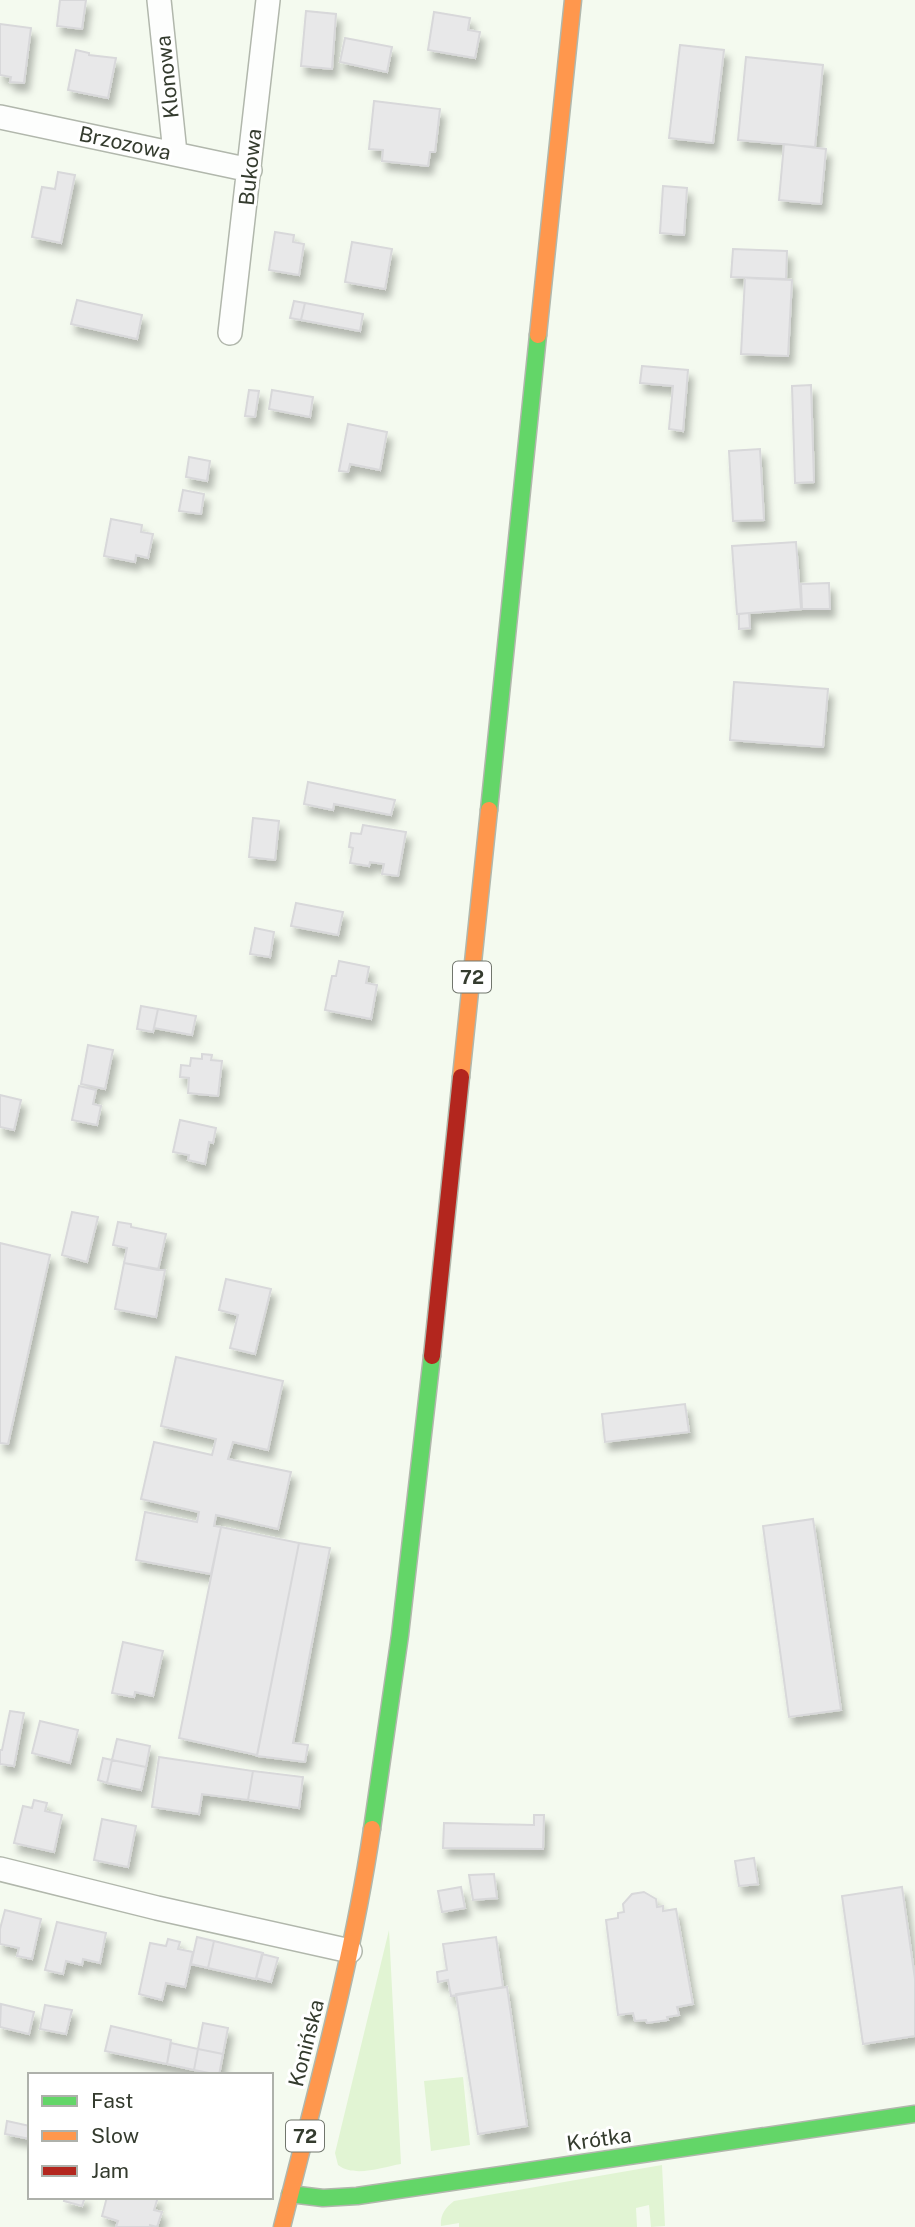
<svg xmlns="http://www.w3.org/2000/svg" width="915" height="2227" viewBox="0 0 915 2227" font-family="'Public Sans',sans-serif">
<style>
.green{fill:#e1f4d3}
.building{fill:#e8e8e9;stroke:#d8d8da;stroke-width:2;filter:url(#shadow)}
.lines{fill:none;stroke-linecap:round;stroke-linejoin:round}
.street-casing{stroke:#b1b7ac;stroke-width:26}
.fast-casing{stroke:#b1b7ac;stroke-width:19}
.slow-casing{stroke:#b1b7ac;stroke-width:19}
.jam-casing{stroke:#b1b7ac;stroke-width:19}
.street{stroke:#fdfefd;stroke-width:23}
.fast{stroke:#63d668;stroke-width:16}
.slow{stroke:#ff974d;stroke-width:16}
.jam{stroke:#b3261e;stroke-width:16}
.labels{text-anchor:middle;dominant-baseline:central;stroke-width:6;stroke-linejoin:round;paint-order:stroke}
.shield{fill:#fff;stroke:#71766d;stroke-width:2}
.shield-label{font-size:19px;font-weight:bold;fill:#343b2e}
.street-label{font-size:21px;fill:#343b2e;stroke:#fff}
</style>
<defs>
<filter id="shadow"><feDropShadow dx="4.5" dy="8" stdDeviation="3.5" flood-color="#0004"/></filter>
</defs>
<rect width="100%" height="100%" fill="#f4faef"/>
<path class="green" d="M389,1930l12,234c-19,3 -46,14 -63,1l-3,-12z
M463,2077l7,68 -39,6 -7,-70z
M662,2165l3,61 -14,1 -2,-22 -13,3 1,19h-178v-4l-18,3c-1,-11 4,-18 13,-25z"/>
<path class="building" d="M60,0h26l-4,29 -25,-3z
M306,11l30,3 -4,55 -31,-3z
M434,12l36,6 -2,12 12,2 -5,26 -47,-8z
M0,24l31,4 -7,55 -14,-1 1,-5 -11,-2z
M345,38l47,9 -5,25 -47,-10z
M680,45l44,5 -11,93 -44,-5z
M76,50l13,3v2l27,3 -8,40 -40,-8z
M746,57l77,8 -8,82 -77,-7z
M374,101l66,8 -5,43h-5l-2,14 -46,-5 1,-11 -14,-1z
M784,144l42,5 -5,55 -42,-4z
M58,172l17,3 -14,68 -29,-6 10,-50 13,2z
M663,186l24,2 -3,47 -24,-2z
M275,232l19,3 -1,7 11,2 -5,31 -30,-5z
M352,242l40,7 -7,40 -40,-7z
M733,249l54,2 -1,28 -55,-2z
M745,278l47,2 -4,76 -47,-2z
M77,300l65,15 -5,24 -66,-15z
M294,301l11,2 -4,17 -11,-2z
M305,303l58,11 -3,17 -59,-11z
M642,366l46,4 -5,61 -14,-2 4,-43 -33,-3z
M811,385l3,97 -19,1 -3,-97z
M249,390l10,1 -4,26 -10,-1z
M272,390l41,7 -3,20 -41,-8z
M348,424l39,8 -7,38 -30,-6 -2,8 -9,-1z
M760,449l4,71 -31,1 -4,-70z
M189,457l21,4 -3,20 -21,-4z
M183,490l21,4 -3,20 -22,-3z
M111,519l31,6 -1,7 12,2 -5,24 -12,-3 -1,7 -31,-6z
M796,542l5,67 -64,5 -5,-68z
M829,583l1,26h-28l-1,-25z
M749,613l1,15 -11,1v-15z
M734,682l94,7 -5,58 -93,-7z
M308,782l87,18 -4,15 -57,-11 -1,6 -29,-6z
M253,818l26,3 -4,39 -26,-3z
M363,825l43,7 -8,44 -16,-2 2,-10 -14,-2 -1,4 -19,-3 3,-15 -4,-1 2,-14 10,1z
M296,903l47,9 -5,23 -47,-9z
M255,928l19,4 -4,25 -20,-3z
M339,961l30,6 -3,16 11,2 -6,34 -46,-9 7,-34h4z
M141,1006l17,3 -5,23 -16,-3z
M158,1009l38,7 -4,19 -38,-7z
M88,1045l25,5 -8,39 -24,-5z
M202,1054l10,1 -1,5 11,1 -4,35 -30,-3 1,-15 -9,-1 1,-12 9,1 1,-8 11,1z
M79,1086l17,4 -3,14 8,2 -4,19 -25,-5z
M0,1095l21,5 -7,30 -14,-3z
M180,1120l36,8 -3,15 -4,-1 -4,22 -17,-4 1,-5 -16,-3z
M72,1212l26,5 -11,45 -25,-7z
M118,1222l13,2v3l35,7 -8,36 -34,-7 3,-15 -14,-3z
M0,1243l50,12 -42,189 -8,-1z
M124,1263l41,7 -9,47 -41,-8z
M226,1279l45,10 -16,65 -25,-6 8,-33 -19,-5z
M176,1357l107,24 -15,69 -35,-8 -5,17 63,13 -13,57 -62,-14 -2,11 7,1 -10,47 -75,-14 9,-48 52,10 2,-10 -58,-13 13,-57 58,13 4,-16 -55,-13z
M685,1404l4,28 -84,10 -3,-28z
M813,1519l28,191 -52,7 -26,-191z
M221,1527l78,16 -42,212 -78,-17z
M299,1543l31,5 -37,195 15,2 -3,17 -48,-6z
M123,1642l40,9 -10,45 -18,-4 -1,5 -22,-4z
M10,1711l14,2 -10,53 -14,-2v-14h2z
M40,1721l38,9 -8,33 -38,-10z
M117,1739l33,7 -4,21 -34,-7z
M159,1757l94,14 -5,29 -46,-6 -3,20 -47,-7z
M103,1758l9,2 -5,23 -9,-3z
M112,1760l34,7 -5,23 -34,-7z
M253,1771l50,6 -4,31 -51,-8z
M34,1800l13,3 -2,8 17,4 -8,37 -40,-9 9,-37 9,2z
M534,1815h10l-1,34 -100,-1 1,-25 90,2z
M102,1819l34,7 -8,41 -34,-7z
M754,1858l4,26 -19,2 -4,-25z
M494,1874l3,24 -24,2 -4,-25z
M461,1887l4,21 -23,4 -4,-21z
M902,1887l13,92v57l-52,8 -21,-148z
M644,1892l12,7 1,8 6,-1v5l13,-2 17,95 -16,3 2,8 -12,2 1,3 -21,3 -1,-3 -11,1 -2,-8 -15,2 -12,-95 12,-2v-5l6,-1 -1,-8 9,-10z
M5,1910l36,9 -9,40 -15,-3 2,-8 -19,-4v-15z
M57,1922l49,11 -6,30 -17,-4 -1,6 -16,-4 -3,13 -18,-4z
M197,1937l17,4 -6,27 -17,-4z
M496,1937l7,50 -52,9 -3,-16 -10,2 -1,-10 10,-2 -4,-26z
M168,1939l12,3 -2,7 15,3 -8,35 -19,-4 -4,17 -23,-6 11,-51 16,3z
M214,1941l49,12 -7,26 -48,-11z
M262,1954l16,4 -7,24 -15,-4z
M507,1987l20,139 -49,8 -22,-140z
M1,2004l33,8 -5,22 -29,-7z
M45,2005l27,5 -6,24 -26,-5z
M203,2023l25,5 -5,26 -25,-5z
M111,2026l60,14 -4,24 -62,-13z
M171,2043l27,6 -4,21 -27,-6z
M198,2049l25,5 -4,21 -25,-5z
M7,2121l23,5v13l-25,-5z
M65,2197h20l-3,9 -18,-5z
M107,2197h51l-4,13 8,2 -5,15 -7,-2v2h-34l2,-6 -16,-5z"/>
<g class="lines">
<g class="street-casing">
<path id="street" d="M159,0l16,153
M0,117l250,53
M230,333l38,-333
M0,1869l157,39 193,43"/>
</g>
<g class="fast-casing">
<path id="fast" d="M489,810l49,-475
M372,1829l28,-194 32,-279
M290,2194l33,4 34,-2 558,-82"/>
</g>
<g class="slow-casing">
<path id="slow" d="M538,335l35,-335
M461,1077l28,-267
M282,2227c33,-132 70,-263 90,-398"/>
</g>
<g class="jam-casing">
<path id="jam" d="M432,1356l29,-279"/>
</g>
<use href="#street" class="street"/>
<use href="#fast" class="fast"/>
<use href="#slow" class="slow"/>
<use href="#jam" class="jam"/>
</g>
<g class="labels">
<g class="shield">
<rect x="453" y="961.5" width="38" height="31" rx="5"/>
<rect x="286" y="2120.5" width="38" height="31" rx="5"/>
</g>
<g class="shield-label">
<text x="472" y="977">72</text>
<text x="305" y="2136">72</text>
</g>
<g class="street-label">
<text transform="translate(167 77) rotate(-96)">Klonowa</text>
<text transform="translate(125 143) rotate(12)">Brzozowa</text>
<text transform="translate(250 167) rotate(-84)">Bukowa</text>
<text transform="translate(306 2043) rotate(-76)">Konińska</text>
<text transform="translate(599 2139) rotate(-8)">Krótka</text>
</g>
</g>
<rect x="28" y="2073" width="245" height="126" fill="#ffffff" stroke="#aeb1ab" stroke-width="2"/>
<rect x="42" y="2096" width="35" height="10" fill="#63d668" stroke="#aeb1ab" stroke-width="2"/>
<text x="91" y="2108" font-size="21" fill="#343b2e">Fast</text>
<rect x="42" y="2131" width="35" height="10" fill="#ff974d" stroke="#aeb1ab" stroke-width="2"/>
<text x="91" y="2143" font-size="21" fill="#343b2e">Slow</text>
<rect x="42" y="2166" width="35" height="10" fill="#b3261e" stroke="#aeb1ab" stroke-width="2"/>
<text x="91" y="2178" font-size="21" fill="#343b2e">Jam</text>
</svg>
